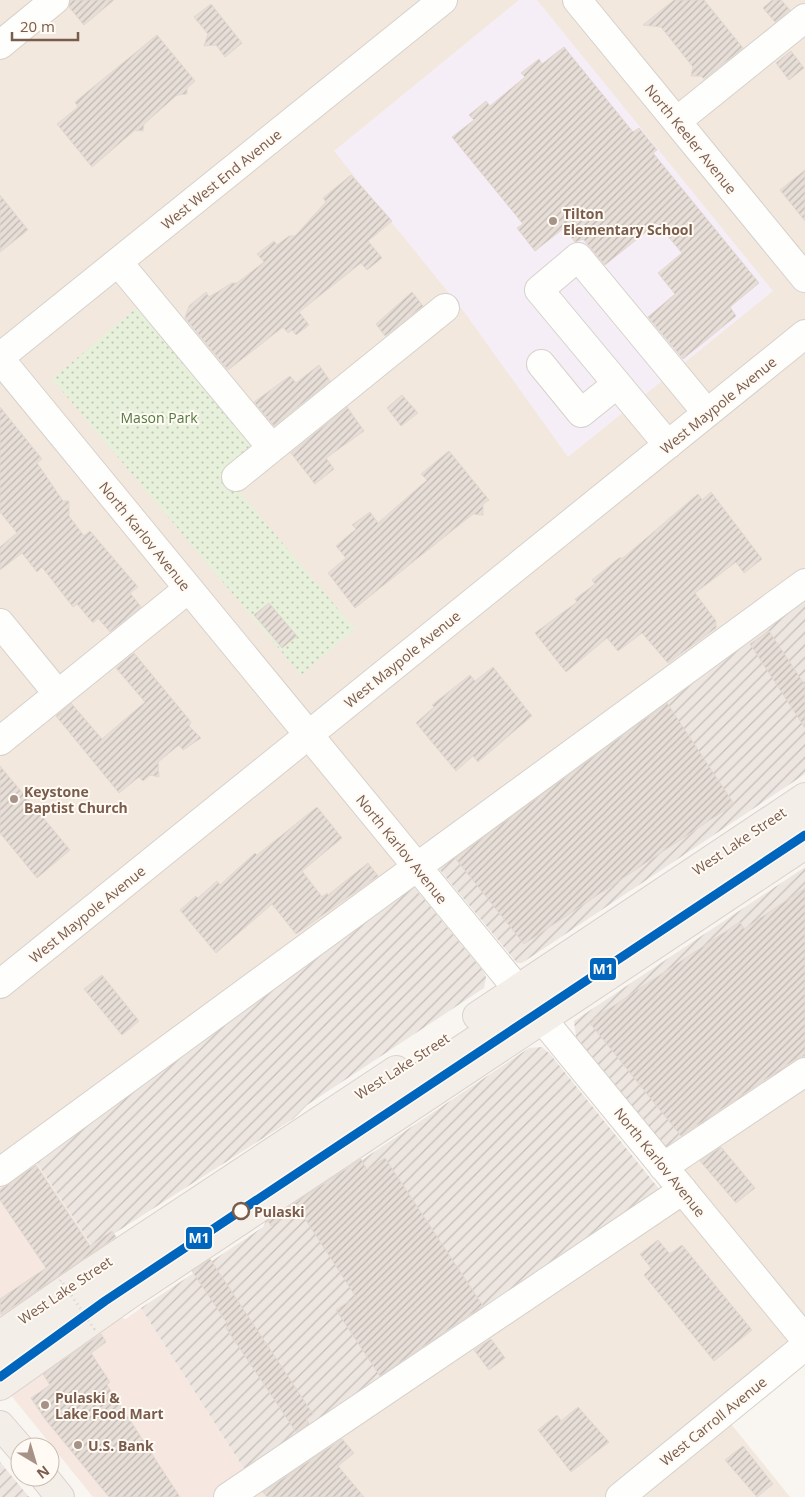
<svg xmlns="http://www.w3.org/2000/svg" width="805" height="1497" viewBox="0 0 805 1497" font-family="'Open Sans',sans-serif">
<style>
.residential{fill:#f2e8de}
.commercial{fill:#f6e8e1}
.industrial{fill:url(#industrial-furrows)}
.education{fill:#f6eef6}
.park{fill:url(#park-dots)}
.building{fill:url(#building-hatch);stroke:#e2d8d2}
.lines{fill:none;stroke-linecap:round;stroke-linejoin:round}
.minor-casing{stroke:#d7d1cb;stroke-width:30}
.major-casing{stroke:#dad1cc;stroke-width:30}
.minor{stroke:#fefefd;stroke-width:28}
.major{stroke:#f3eee8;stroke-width:28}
.path-bridge{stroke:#dcd5d0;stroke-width:3;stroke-dasharray:1 4;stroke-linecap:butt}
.metro-1-casing{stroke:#fffaf3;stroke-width:12}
.metro-1{stroke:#0065bd;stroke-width:9}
.poi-dot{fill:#a69286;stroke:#fffaf3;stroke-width:2}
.stop-dot{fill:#fffaf3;stroke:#7a5c4d;stroke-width:2.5}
.labels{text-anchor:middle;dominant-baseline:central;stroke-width:4;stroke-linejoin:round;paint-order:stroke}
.street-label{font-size:14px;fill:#7a5c4d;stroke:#fffaf3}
.poi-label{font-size:14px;font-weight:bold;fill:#7a5c4d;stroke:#fffaf3;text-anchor:start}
.park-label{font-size:14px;fill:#537a41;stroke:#fffaf3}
.stop-label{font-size:14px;font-weight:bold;fill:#7a5c4d;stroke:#fffaf3;text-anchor:start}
.line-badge{stroke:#fffaf3;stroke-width:2}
.badge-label{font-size:14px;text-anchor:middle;font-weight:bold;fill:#fff}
</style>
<defs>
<pattern id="industrial-furrows" width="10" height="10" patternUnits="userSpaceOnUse" patternTransform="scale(1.25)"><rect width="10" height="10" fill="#ede5e0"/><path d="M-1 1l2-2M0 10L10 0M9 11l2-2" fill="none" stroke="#c5bdb8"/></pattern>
<pattern id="park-dots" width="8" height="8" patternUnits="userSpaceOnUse" patternTransform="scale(1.25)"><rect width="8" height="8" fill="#e7f0db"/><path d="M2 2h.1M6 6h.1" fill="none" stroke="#c0c6b4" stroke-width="1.8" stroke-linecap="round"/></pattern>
<pattern id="building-hatch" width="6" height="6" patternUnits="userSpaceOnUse" patternTransform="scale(1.25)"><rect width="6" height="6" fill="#e6ded7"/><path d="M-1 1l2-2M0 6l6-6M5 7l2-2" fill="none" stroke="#bfb7b1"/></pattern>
</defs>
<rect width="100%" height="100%" fill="#f9f5f0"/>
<path class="residential" d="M0,0h805v583l-805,589z
M805,1072v256l-91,75 76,94h-562l440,-297 -5,-33z"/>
<path class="commercial" d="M29,1151l64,96 -30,31 -63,43v-149z
M141,1308l109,170 -27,19h-130l-83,-103 106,-77 10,2z"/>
<path class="industrial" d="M805,583v191l-256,171 -27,18h-5l-87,-105z
M805,867v205l-130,87 -99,-122 -2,-16z
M405,876l79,96 2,5 -2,11 -177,117 -14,14 -200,128 -64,-96z
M542,1047l8,7 118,146 -418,278 -109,-170 122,-81 3,-6 66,-44 21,-11 176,-118z
M0,1462l29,35h-29z"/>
<path class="education" d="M519,0h18l236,291 -205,166 -103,-144 -131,-162z"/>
<path class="park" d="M140,305l122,144 -34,29 127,151 -54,46 -249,-296z"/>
<path class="building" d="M70,0h44l-30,25 -15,-18z
M674,0h30l39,48 -39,31 -3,-3h-10l2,-9 -32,-40 -18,-2z
M772,0h9l9,10 -15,12 -12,-14z
M211,4l31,39 -17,14 -9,-12 -12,1 4,-12 -14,-17z
M157,35l38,46 -8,7v6l-10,1 -33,29 -1,7 -8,-1 -43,37 -35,-43 21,-17 -3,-5z
M564,47l69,85 6,-4 18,22 -4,3 106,130 -29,24 6,9 -53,43 -35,-42 27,-23 -17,-21 24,-20 -25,-30 -52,42 -22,-26 -8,3 -11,-14 -29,23 -18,-23 6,-4 -71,-87 22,-17 -5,-5 17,-14 4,5 35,-29 -4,-4 18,-14 3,5z
M791,51l13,17 -15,12 -13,-17z
M805,170v51l-25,-31z
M351,175l41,46 -24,20 14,17 -15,12 -6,-7 -62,49 10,13 -13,10 -4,-5 -4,3 -5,-6 -55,43 -43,-52 4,-12 17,-14 3,5 23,-14h5l27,-21 -7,-8 17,-13 3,4 12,-9h6l31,-34 -3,-4z
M0,195l28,35 -28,22z
M412,292l11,14 -38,30 -9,-12z
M319,365l11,16 -56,45 -20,-24 36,-26 6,7z
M402,395l16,18 -17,13 -14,-18z
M0,407l42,52 -5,4 26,38h6v15l15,20 6,-5 48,56 -8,6 11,14 -31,25 -12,-14 -5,5 -16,-19 -4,3 -31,-40 -5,5 -15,-19 -22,17v-23l17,-14 -17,-21z
M347,407l17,24 -38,27 8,11 -19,15 -24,-31z
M449,451l40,49 -6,4v11l-10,-1 -118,94 -27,-35 18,-15 -10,-12 20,-17 -4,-4 18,-13 8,11 49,-43 -6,-6z
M711,492l51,67 -18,14 -8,-11 -41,31 21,28v7l-48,35 -26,-30 -24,18 -11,-13 -41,34 -31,-39 42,-31 -2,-3 20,-15 -3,-4 27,-22h4l75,-64 4,6z
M269,603l28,33 -15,12 -28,-33z
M769,631l36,54v43l-55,-84z
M134,653l57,69 -2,4 12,12 -18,12 -4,-5 -21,17 1,15 -9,-2 -7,6 -4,-4 -20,16 -63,-77 15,-13 31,36 43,-37 -29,-34z
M493,667l39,49 -54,46 -5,-6 -17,15 -40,-48 18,-16 -2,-2 38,-30 5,6z
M667,703l67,101 -210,140 -69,-86z
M0,766l70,84 -33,28 -37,-45z
M317,807l25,31 -40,33 20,26 5,-4 1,2 40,-32 10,13 -82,58 -24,-30 -56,49 -36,-43 16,-14 2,2 19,-17 3,4 35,-32 2,2z
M805,888v168l-9,3 -115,77 -92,-114 151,-100 4,7z
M102,975l37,46 -17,14 -38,-46z
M721,1147l34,41 -19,15 -36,-42z
M385,1158l98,148 -103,70 -44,-66 20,-13 -58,-89 -27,18 -3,-5 93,-62 6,11z
M36,1165l54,81 22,-15 4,6 -115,78 -1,-16 46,-31 -46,-68v-10z
M658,1240l12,14 12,-9 70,85 -38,31 -70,-86 7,-7 -11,-14z
M210,1259l103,155 -7,5 3,5 -13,8 -70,-104 1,-5 -35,-52z
M101,1334l5,8 -15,11 19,29 -3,3 73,112h-71l-64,-78 -14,-21 19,-13 -7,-11z
M491,1339l14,19 -16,12 -15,-20z
M578,1407l31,35 -38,30 -33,-42 19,-15 4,6z
M342,1439l12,14 -16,13 26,31h-97l-4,-5z
M743,1446l30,38 -16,13 -32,-37z"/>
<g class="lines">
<g class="minor-casing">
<path id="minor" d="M577,0l228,278
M0,45l55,-45
M677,121l128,-103
M118,262l154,186
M0,357l443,-357
M0,359l805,980
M541,364l40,49 36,-29
M668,445l-129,-155 39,-33 129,156
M236,477l209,-169
M0,623l58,71
M0,741l188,-152
M0,984l805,-650
M663,1167l142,-95
M0,1172l805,-589
M228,1497l455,-307
M620,1497l185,-151"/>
</g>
<g class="major-casing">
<path id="major" d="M477,1016l328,-219
M0,1335l88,-61 308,-204
M0,1361l95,-68 710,-472
M0,1386l127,-90 678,-451
M0,1425l20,23
M44,1477l16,20"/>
</g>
<use href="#minor" class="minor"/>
<use href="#major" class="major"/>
<path class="path-bridge" d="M60,1281l1,-1 33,49 -2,1"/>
<g class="metro-1-casing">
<path id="metro-1" d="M0,1377l105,-76 700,-466"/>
</g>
<use href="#metro-1" class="metro-1"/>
</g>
<g class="poi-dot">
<circle cx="553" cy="221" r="5"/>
<circle cx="14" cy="799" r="5"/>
<circle cx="45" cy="1405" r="5"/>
<circle cx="78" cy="1445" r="5"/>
</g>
<circle class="stop-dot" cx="241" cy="1211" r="8"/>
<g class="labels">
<g class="street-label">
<text transform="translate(691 139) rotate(51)">North Keeler Avenue</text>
<text transform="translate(221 179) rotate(-39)">West West End Avenue</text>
<text transform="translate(718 405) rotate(-39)">West Maypole Avenue</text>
<text transform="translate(145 536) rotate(51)">North Karlov Avenue</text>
<text transform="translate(402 659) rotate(-39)">West Maypole Avenue</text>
<text transform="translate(739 841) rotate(-34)">West Lake Street</text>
<text transform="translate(402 849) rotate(51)">North Karlov Avenue</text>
<text transform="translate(87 914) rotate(-39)">West Maypole Avenue</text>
<text transform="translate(402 1066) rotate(-33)">West Lake Street</text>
<text transform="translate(660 1162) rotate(51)">North Karlov Avenue</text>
<text transform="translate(65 1290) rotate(-34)">West Lake Street</text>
<text transform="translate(713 1421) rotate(-39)">West Carroll Avenue</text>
</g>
<g class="poi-label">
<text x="563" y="213">Tilton<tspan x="563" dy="16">Elementary School</tspan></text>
<text x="24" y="791">Keystone<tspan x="24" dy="16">Baptist Church</tspan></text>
<text x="55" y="1397">Pulaski &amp;<tspan x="55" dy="16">Lake Food Mart</tspan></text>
<text x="88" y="1445">U.S. Bank</text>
</g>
<g class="park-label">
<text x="159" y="417">Mason Park</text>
</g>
<g class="stop-label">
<text x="254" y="1211">Pulaski</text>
</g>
</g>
<g class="line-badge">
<rect x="589" y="957" width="28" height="24" rx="5" fill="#0065bd"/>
<rect x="185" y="1226" width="28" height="24" rx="5" fill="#0065bd"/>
</g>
<g class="badge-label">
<text x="603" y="974">M1</text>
<text x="199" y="1243">M1</text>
</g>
<g transform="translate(35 1462) rotate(142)"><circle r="24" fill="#fffaf3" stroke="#cabbb1"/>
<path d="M0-4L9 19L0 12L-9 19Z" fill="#a69286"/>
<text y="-8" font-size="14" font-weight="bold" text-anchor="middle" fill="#7a5c4d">N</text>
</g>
<path d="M12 32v8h66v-8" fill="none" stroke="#7a5c4d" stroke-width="2.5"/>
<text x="20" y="32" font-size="15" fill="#7a5c4d" stroke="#fffaf3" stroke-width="4" paint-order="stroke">20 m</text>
</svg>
